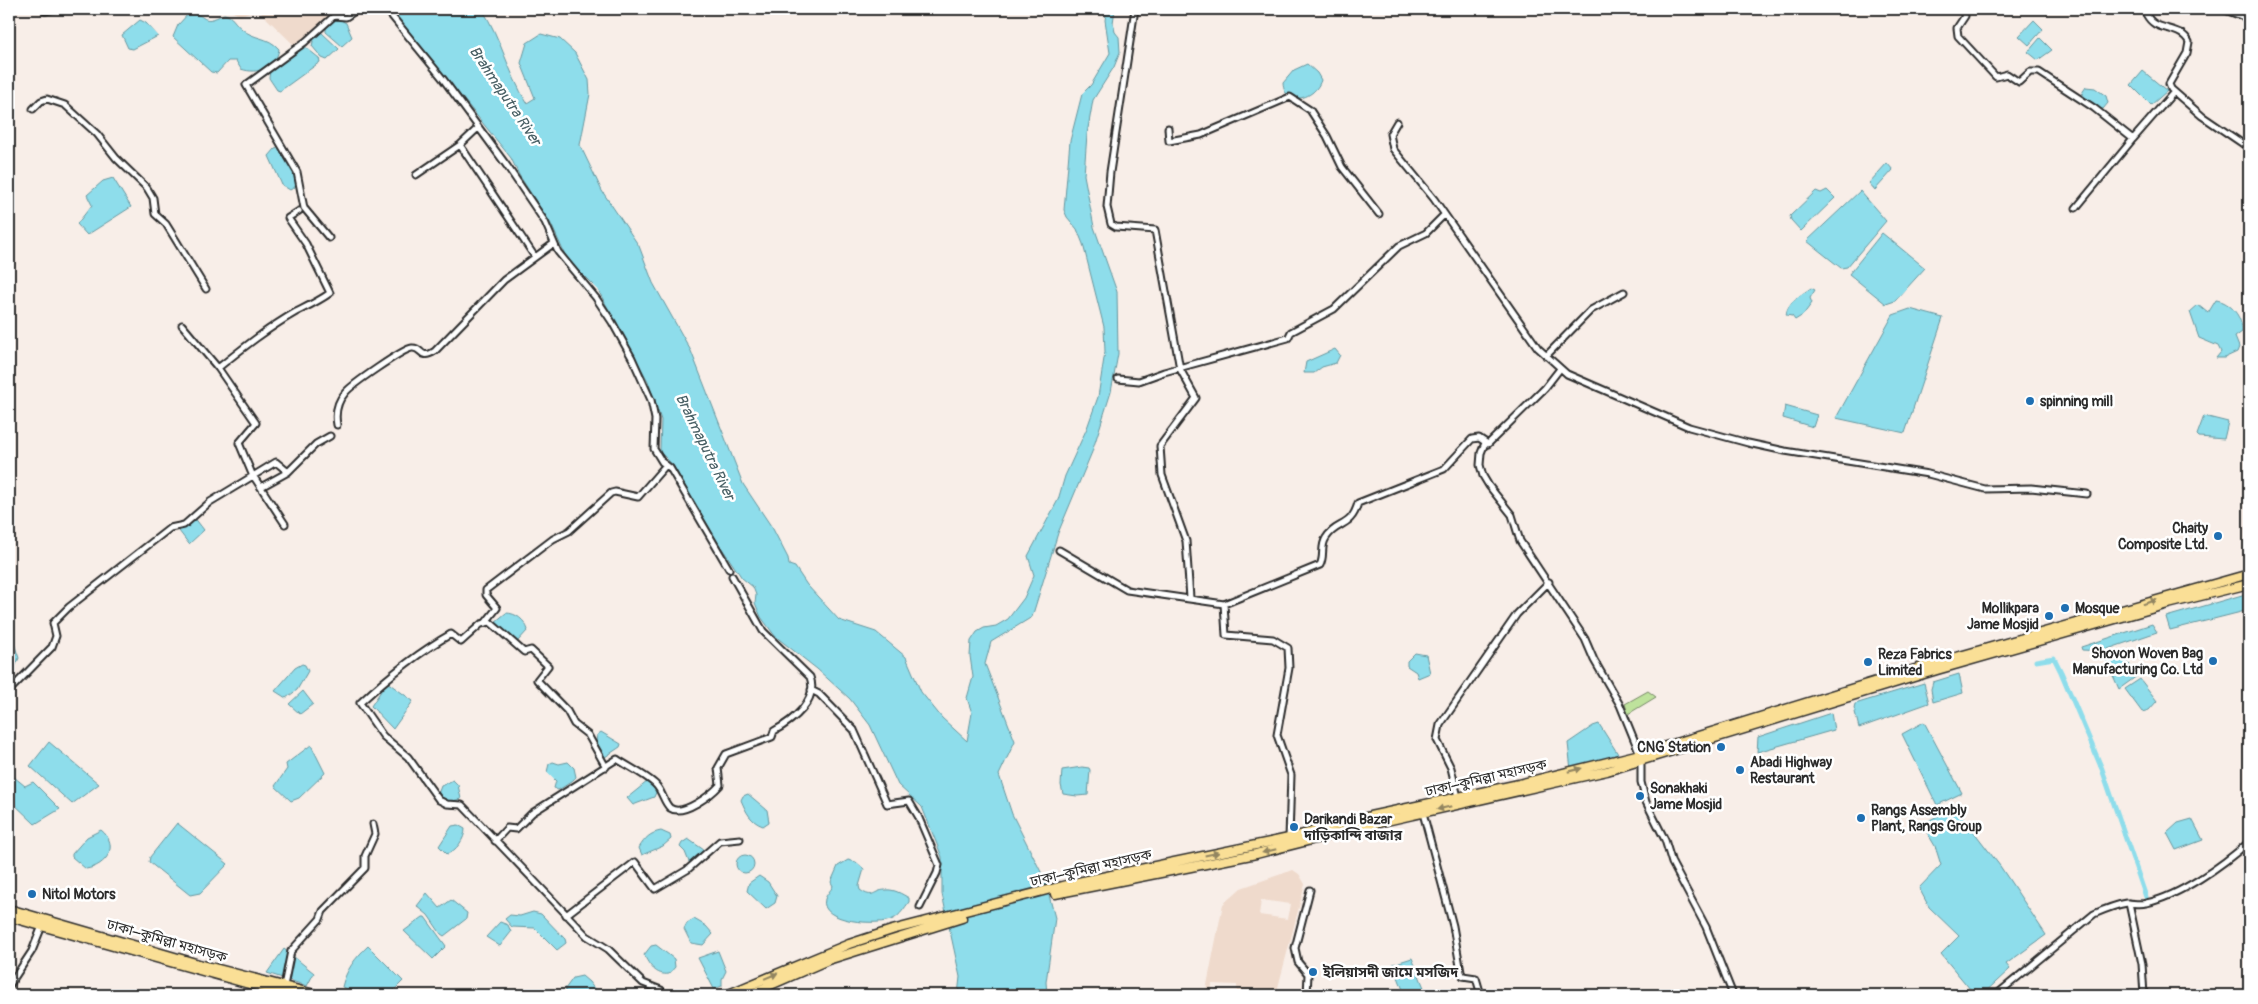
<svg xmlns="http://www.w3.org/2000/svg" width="2258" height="1004" viewBox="0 0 2258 1004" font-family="Pangolin,'Noto Sans Bengali',sans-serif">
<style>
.built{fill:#efdacc;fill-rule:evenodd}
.green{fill:#bee29c;stroke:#748664}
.water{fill:#8eddeb;stroke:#66969e}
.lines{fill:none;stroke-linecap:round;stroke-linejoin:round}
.canal{stroke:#8eddeb;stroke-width:5}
.minor-casing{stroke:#2b2b2b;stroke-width:9}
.trunk-casing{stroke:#2b2b2b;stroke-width:11}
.minor{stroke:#fff;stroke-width:5}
.trunk{stroke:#fadf96;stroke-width:8}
.oneway{fill:#928560}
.poi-dot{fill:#1f6fb2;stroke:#fff;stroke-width:2}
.labels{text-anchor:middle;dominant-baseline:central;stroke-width:5;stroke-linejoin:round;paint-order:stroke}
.poi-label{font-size:14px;font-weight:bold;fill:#2b2b2b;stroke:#fff;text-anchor:start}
.street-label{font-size:14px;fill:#2b2b2b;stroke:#fff}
.water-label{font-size:15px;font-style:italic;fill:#496065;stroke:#fff}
</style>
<rect width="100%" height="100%" fill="#f8eee8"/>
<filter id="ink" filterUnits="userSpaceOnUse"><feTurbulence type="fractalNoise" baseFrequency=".02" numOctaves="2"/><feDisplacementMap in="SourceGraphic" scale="10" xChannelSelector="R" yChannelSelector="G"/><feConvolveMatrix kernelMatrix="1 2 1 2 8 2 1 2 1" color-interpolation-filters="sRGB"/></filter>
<g filter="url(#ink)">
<path class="built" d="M228,9h112l-40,36 -5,1 -38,-37 -17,7z
M1293,870l6,4 6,10 -29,111h-39v-10l-25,-1 -1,11h-6l18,-91 18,-16zM1261,900l30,4 -3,15 -29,-4z"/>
<path class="green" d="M1648,691l8,6 -28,17 -3,-10z"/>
<path class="water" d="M399,9h83c19,29 26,64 45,94l8,-5 -14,-35 6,-20 14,-9 19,5 15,14 14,27 1,14 -10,51 22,46 37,55 14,37 38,68 52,133 30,45 15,29 1,7 6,2 12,18 32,35 37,12 30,25 15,35 21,26 25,23 5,-28 -5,-15 6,-21 -3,-21 1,-15 6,-9 7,-4 12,-2 12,-7 16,-21 10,-23 -6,-19 30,-56 7,-24 22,-48 11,-31 7,-45 -1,-25 -21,-83 -6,-15 -10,-12 -3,-7 6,-69 12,-47 9,-9 19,-32 -5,-33 2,-11h8l-2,14 2,9 4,5 1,15 -6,15 -21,33 -6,34 -3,41 10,52 23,65 1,62 -7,38 -19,60 -34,81 -26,84 -41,25 -6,22 30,77 -16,34 13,39 33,66 10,38 -9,64 1,13h-89l2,-18 -18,-83v-37l-20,-50 -24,-22 -28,-60 -20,-26 -33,-30 -42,-33 -14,-19 -6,-14 1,-8 -3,-8 -11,-9 -25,-37 -44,-76 -13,-13 1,-32 -13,-39 -50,-91 -31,-31 -16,-35 -32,-49 -8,-17 -114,-141z
M189,13c18,0 11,14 35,1 8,1 11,10 18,15 12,11 26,7 37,20 -3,19 -21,26 -38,20l-5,-8h-8l-11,12 -6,-1 -38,-35 5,-12z
M337,18l9,5 6,14 -10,9 -16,-14v-6z
M140,20l6,3 12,13 -25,13 -5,-1 -6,-13z
M2034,20l9,9 -14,16 -10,-9z
M321,32l18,17 -12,11 -5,-2 -10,-12 2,-9z
M2040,38l12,12 -14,10 -10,-8z
M304,46l15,12 1,4 -40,29 -3,-1 -8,-12 1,-7z
M1307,64l10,9 4,7c-6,20 -37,27 -38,3l11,-13z
M2143,71l24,20 -16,14 -20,-20z
M2086,87l9,1 11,8 2,7 -5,6c-9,-2 -16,-8 -21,-16z
M279,148l3,2 15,28 -2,9 -5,3 -8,-5 -13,-29 6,-7z
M1887,163l6,7 -18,20 -6,-7z
M113,178l18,29 -44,28 -10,-11 15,-19 -5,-10 16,-14z
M1827,190l8,8 -34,33 -10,-11 -1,-4 26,-25 5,2z
M1860,191l26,30 -39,46 -6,1 -34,-27z
M1882,233l43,35 -30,33 -9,3 -37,-30z
M1811,288l4,2 -5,8 2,5 -9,12 -8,5 -3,-4 -6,-1c1,-13 15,-20 25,-27z
M2216,300c15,2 27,18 26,32l-7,5 4,10 -2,5 -13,6h-8l5,-6 -3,-6 -19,-8 -9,-26 8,-7 10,8z
M1910,309l33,9 -38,115 -69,-15 57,-103z
M1335,349l5,6 -4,8 -14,4 -8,6h-10l2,-11z
M1785,406l32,9 -4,12 -30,-9z
M2204,416l24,6 -4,17 -25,-2 -2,-2z
M194,517l10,13 -15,14 -10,-13z
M2249,593v17l-79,20 -4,-13z
M506,613c10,0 19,7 22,17l-11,12 -22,-20z
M2152,624l5,8 -55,19 -20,-1 -1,-3z
M9,629l10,29 -10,23z
M2120,651l17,25 -18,13 -13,-29z
M1415,653l11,2 4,18 -12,5 -2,-6 -9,-6v-5z
M302,664l3,1 3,6 -11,19 -11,8 -11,-7 20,-23z
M1959,674l4,19 -30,9 -2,-13 2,-7z
M2140,679l17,22 -8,9 -7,2 -17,-23z
M387,682l26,19 -20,28 -22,-23z
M1924,683l5,20 -70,25 -5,-20 1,-4z
M303,691l10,13 -13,10 -11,-10z
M1831,713l3,17 -77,22 1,-15z
M1924,722l38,71 -25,12 -35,-71z
M1599,724l19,30 -47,16 -3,-27 25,-17z
M601,732l20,12 -1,3 -15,10 -9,-16 1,-6z
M49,742l50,42 -27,20 -42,-38z
M311,745l14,28 -26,25 -8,3 -16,-15 12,-17 -1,-5z
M553,762l6,2 9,-2 6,6 2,9c-3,4 -14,11 -18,13l-4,-2 2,-7 -9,-9 2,-8z
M1082,767l7,1 1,2 -2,25 -11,1 -14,-2 -2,-9 1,-15z
M14,777l11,9 8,-4 27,27 -25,15 -26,-25v-15z
M453,780l5,5 3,14 -13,3 -10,-8 3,-8z
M648,781l9,9 -3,7 -21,8 -6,-7z
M748,794l19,16 2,12 -6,4c-12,-4 -17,-14 -22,-26l2,-4z
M1955,807l45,59 46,69 -40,29 4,5 -28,26h-7l-34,-41 18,-18 -30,-29 -10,-19 22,-23 -6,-19 -13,-22z
M2192,819l11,21 -27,10 -9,-17 11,-10z
M177,823l51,41 -28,29 -10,2 -41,-33 1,-5z
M458,825l7,4c0,10 -9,22 -18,25l-8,-8 13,-20z
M101,830c19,15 6,36 -15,39l-14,-12v-3l15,-17z
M661,831l9,4 1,4 -8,7 -21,9 -3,-7c6,-10 11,-15 22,-17z
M688,839l16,11 -1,5 -10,8 -4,-1 -4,-10 -5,-5 2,-4z
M736 864a9 9 0 1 1 18 0a9 9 0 1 1-18 0Z
M848,860l8,2 8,7 -5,17 1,4c14,10 13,0 26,0 8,-1 16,4 23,8v4c-4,5 -9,14 -16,17 -13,7 -75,4 -68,-20 1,-4 6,-9 8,-13l-2,-4 7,-16z
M759,876l9,6 9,14 -2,7 -9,6 -19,-18 2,-8z
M427,893l13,15 11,-8 16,13 -1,6 -22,17 -3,-2 -13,-19 -11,-9z
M533,912l8,2 24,25 1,4 -9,7 -22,-22 -23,-1 -7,-8 5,-4 10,1z
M423,917h2l21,29 -13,13 -29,-28z
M694,919l12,7 7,8 -10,11 -12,-2 -7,-14 3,-6z
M500,922l8,3 3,7 -11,14 -14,-9z
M656,945l18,14 1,8 -6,7c-13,2 -20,-9 -25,-19l7,-9z
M368,946l35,35 -14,14h-24l-23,-8c4,-17 13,-29 26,-41z
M284,949l30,24 -7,13 -40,-13z
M718,951l8,20 -4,8v7l-8,3 -16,-31z
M1412,958l15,37h-22l-12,-31z
M582,976l7,6 10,13h-33l-1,-6 8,-11z"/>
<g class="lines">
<path class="canal" d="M2036,661l18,-3 7,14 41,97 44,128"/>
<g class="minor-casing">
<path id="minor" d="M386,9l57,70 64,87 38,56 13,30 38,46 16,24 20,36 19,42 4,19 -1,30 8,13 8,6 59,101
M1135,9l-25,163 -3,35 4,17 5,3 39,3 25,139 16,29 -36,48 2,29 24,66 4,57
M1961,9l4,7 -8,12 1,8 38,41 11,-3 12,8 11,-10h9l55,36 39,31 41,-47
M2143,9c4,6 5,11 12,15 11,6 28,5 34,18l-2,11 -18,31 2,5 31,27 47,32
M2223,9l26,10
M45,11l10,-2
M33,109l8,-8 6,-2 18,6 32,29 19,24 31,30 6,10 2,16 11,10 40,65
M1397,122l-7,12 3,15 41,50 104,149 29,26 122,53 59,16 37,8 143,23 57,15 46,-1 56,6
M1168,128l1,13 32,-6 89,-38 20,13 17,26 15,31 37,47
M460,145l75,112
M416,175l44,-30 18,-17
M2076,208l57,-69
M329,238l-25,-30 -7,-36 -51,-87 59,-43 29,-26 12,1 12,-8
M182,325l36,43 38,55 -17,20 13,31 33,50
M1546,356l45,-46 33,-18
M218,368c25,-20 50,-40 78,-56 12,-6 23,-11 34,-19l-24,-49 -18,-26 11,-7
M1118,379l21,2 25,-9 124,-34 3,-6 43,-23 65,-63 27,-13 18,-18
M337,425c-2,-11 0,-23 8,-32 6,-8 58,-44 67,-45 11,-1 7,13 23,3l69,-71 49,-36
M1485,443l-4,10 -1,12 3,11 6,10 23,29 8,26 65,98 9,21 26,45 20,49
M261,487l27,-15
M1059,550l68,40 97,14 96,-39c5,-9 0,-18 6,-27 10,-17 25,-9 32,-35l86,-34 28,-30 7,-1 9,6 57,-56 14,-18
M1224,604l2,31 47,4 15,9 1,20 -12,67 14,40 -2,63
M486,622l11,-14 -11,-13v-5l67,-51 16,-8 42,-38 4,-1 23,5 28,-32
M811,690l8,4 35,36 33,74 22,-3 9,15 21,49 -2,8 -17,34
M9,691l43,-44 4,-11 -3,-13 16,-16 101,-79 14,-3 26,-23 66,-40 12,10 28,-28 14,-8
M1641,761v21l5,20 19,38 7,23 34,64 27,68
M606,767l-18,-32 -14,-11 -7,-13 -30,-31 11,-14 -17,-16 -7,2 -34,-30 -9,2 -20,18 -10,-8c-34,19 -62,42 -91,69l23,33 25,21 31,43 8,4 15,1 125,131 21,13 35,34 18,7 4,5
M1458,797l-7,-29 -14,-28 3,-15 77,-111 32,-32
M1423,813l30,113 8,46 2,4 13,2 5,17
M495,841l12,-13 9,1 16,-16 85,-54c10,7 32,18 39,26 6,6 8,18 14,23 13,9 42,-14 50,-23l-2,-17 8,-14 46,-17 2,-6c18,-10 45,-30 36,-54l-47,-46 -31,-55
M2129,903l13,61 2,31
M566,915l69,-53 20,27 32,-19 33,-29 20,-2
M9,986l23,-35 10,-25
M284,986l7,-35 29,-32 3,-8 42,-43v-12l10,-22 -2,-10
M1307,995l1,-21 -10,-12 -3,-14 15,-58
M1996,995l98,-81c11,-5 21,-9 33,-11 6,0 13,2 19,0 34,-7 77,-38 103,-61"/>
</g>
<g class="trunk-casing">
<path id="trunk" d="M1055,894l201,-40 126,-32 225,-51 330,-101 231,-66 81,-20
M9,909l190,55 119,31
M9,917l280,78
M726,995l123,-51 43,-14 186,-48 211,-44 81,-22 149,-32 121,-30 295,-91 314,-89
M748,995l80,-35 134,-42"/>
</g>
<use href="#minor" class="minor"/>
<use href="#trunk" class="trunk"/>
</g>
<defs><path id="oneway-solid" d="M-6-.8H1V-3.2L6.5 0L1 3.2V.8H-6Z" transform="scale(1.25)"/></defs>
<g class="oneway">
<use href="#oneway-solid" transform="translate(2150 602) rotate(-17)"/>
<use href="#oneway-solid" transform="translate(1575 770) rotate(-14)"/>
<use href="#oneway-solid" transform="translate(1444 808) rotate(167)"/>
<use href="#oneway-solid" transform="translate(1269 851) rotate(166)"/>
<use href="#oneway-solid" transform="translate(1212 854) rotate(-12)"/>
<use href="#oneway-solid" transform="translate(771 976) rotate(-23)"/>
</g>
</g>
<g class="poi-dot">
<circle cx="2030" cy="401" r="5"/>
<circle cx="2218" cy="536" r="5"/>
<circle cx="2065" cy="608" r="5"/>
<circle cx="2049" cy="616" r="5"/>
<circle cx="2213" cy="661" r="5"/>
<circle cx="1868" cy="662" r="5"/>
<circle cx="1721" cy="747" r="5"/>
<circle cx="1740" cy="770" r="5"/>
<circle cx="1640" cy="796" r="5"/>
<circle cx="1861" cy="818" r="5"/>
<circle cx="1294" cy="827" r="5"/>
<circle cx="32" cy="894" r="5"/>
<circle cx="1313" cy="972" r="5"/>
</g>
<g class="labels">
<g class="poi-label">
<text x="2040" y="401">spinning mill</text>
<text x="2208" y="528" text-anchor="end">Chaity<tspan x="2208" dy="16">Composite Ltd.</tspan></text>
<text x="2039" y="608" text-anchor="end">Mollikpara<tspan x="2039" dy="16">Jame Mosjid</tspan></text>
<text x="2075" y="608">Mosque</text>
<text x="2203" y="653" text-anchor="end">Shovon Woven Bag<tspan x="2203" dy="16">Manufacturing Co. Ltd</tspan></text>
<text x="1878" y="654">Reza Fabrics<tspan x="1878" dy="16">Limited</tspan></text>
<text x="1711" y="747" text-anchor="end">CNG Station</text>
<text x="1750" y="762">Abadi Highway<tspan x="1750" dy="16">Restaurant</tspan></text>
<text x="1650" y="788">Sonakhaki<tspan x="1650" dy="16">Jame Mosjid</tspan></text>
<text x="1871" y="810">Rangs Assembly<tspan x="1871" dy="16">Plant, Rangs Group</tspan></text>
<text x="1304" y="819">Darikandi Bazar<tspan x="1304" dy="16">দাড়িকান্দি বাজার</tspan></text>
<text x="42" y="894">Nitol Motors</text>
<text x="1323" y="972">ইলিয়াসদী জামে মসজিদ</text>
</g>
<g class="street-label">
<text transform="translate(1486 778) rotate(-13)">ঢাকা–কুমিল্লা মহাসড়ক</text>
<text transform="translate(1091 868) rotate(-13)">ঢাকা–কুমিল্লা মহাসড়ক</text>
<text transform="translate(167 941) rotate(16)">ঢাকা–কুমিল্লা মহাসড়ক</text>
</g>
<g class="water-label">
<text transform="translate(505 96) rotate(56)">Brahmaputra River</text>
<text transform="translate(705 447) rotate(64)">Brahmaputra River</text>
</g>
</g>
<rect width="2258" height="1004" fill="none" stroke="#fff" stroke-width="30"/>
<rect x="15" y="15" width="2228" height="974" fill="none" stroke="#2b2b2b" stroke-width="2" filter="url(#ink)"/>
</svg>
